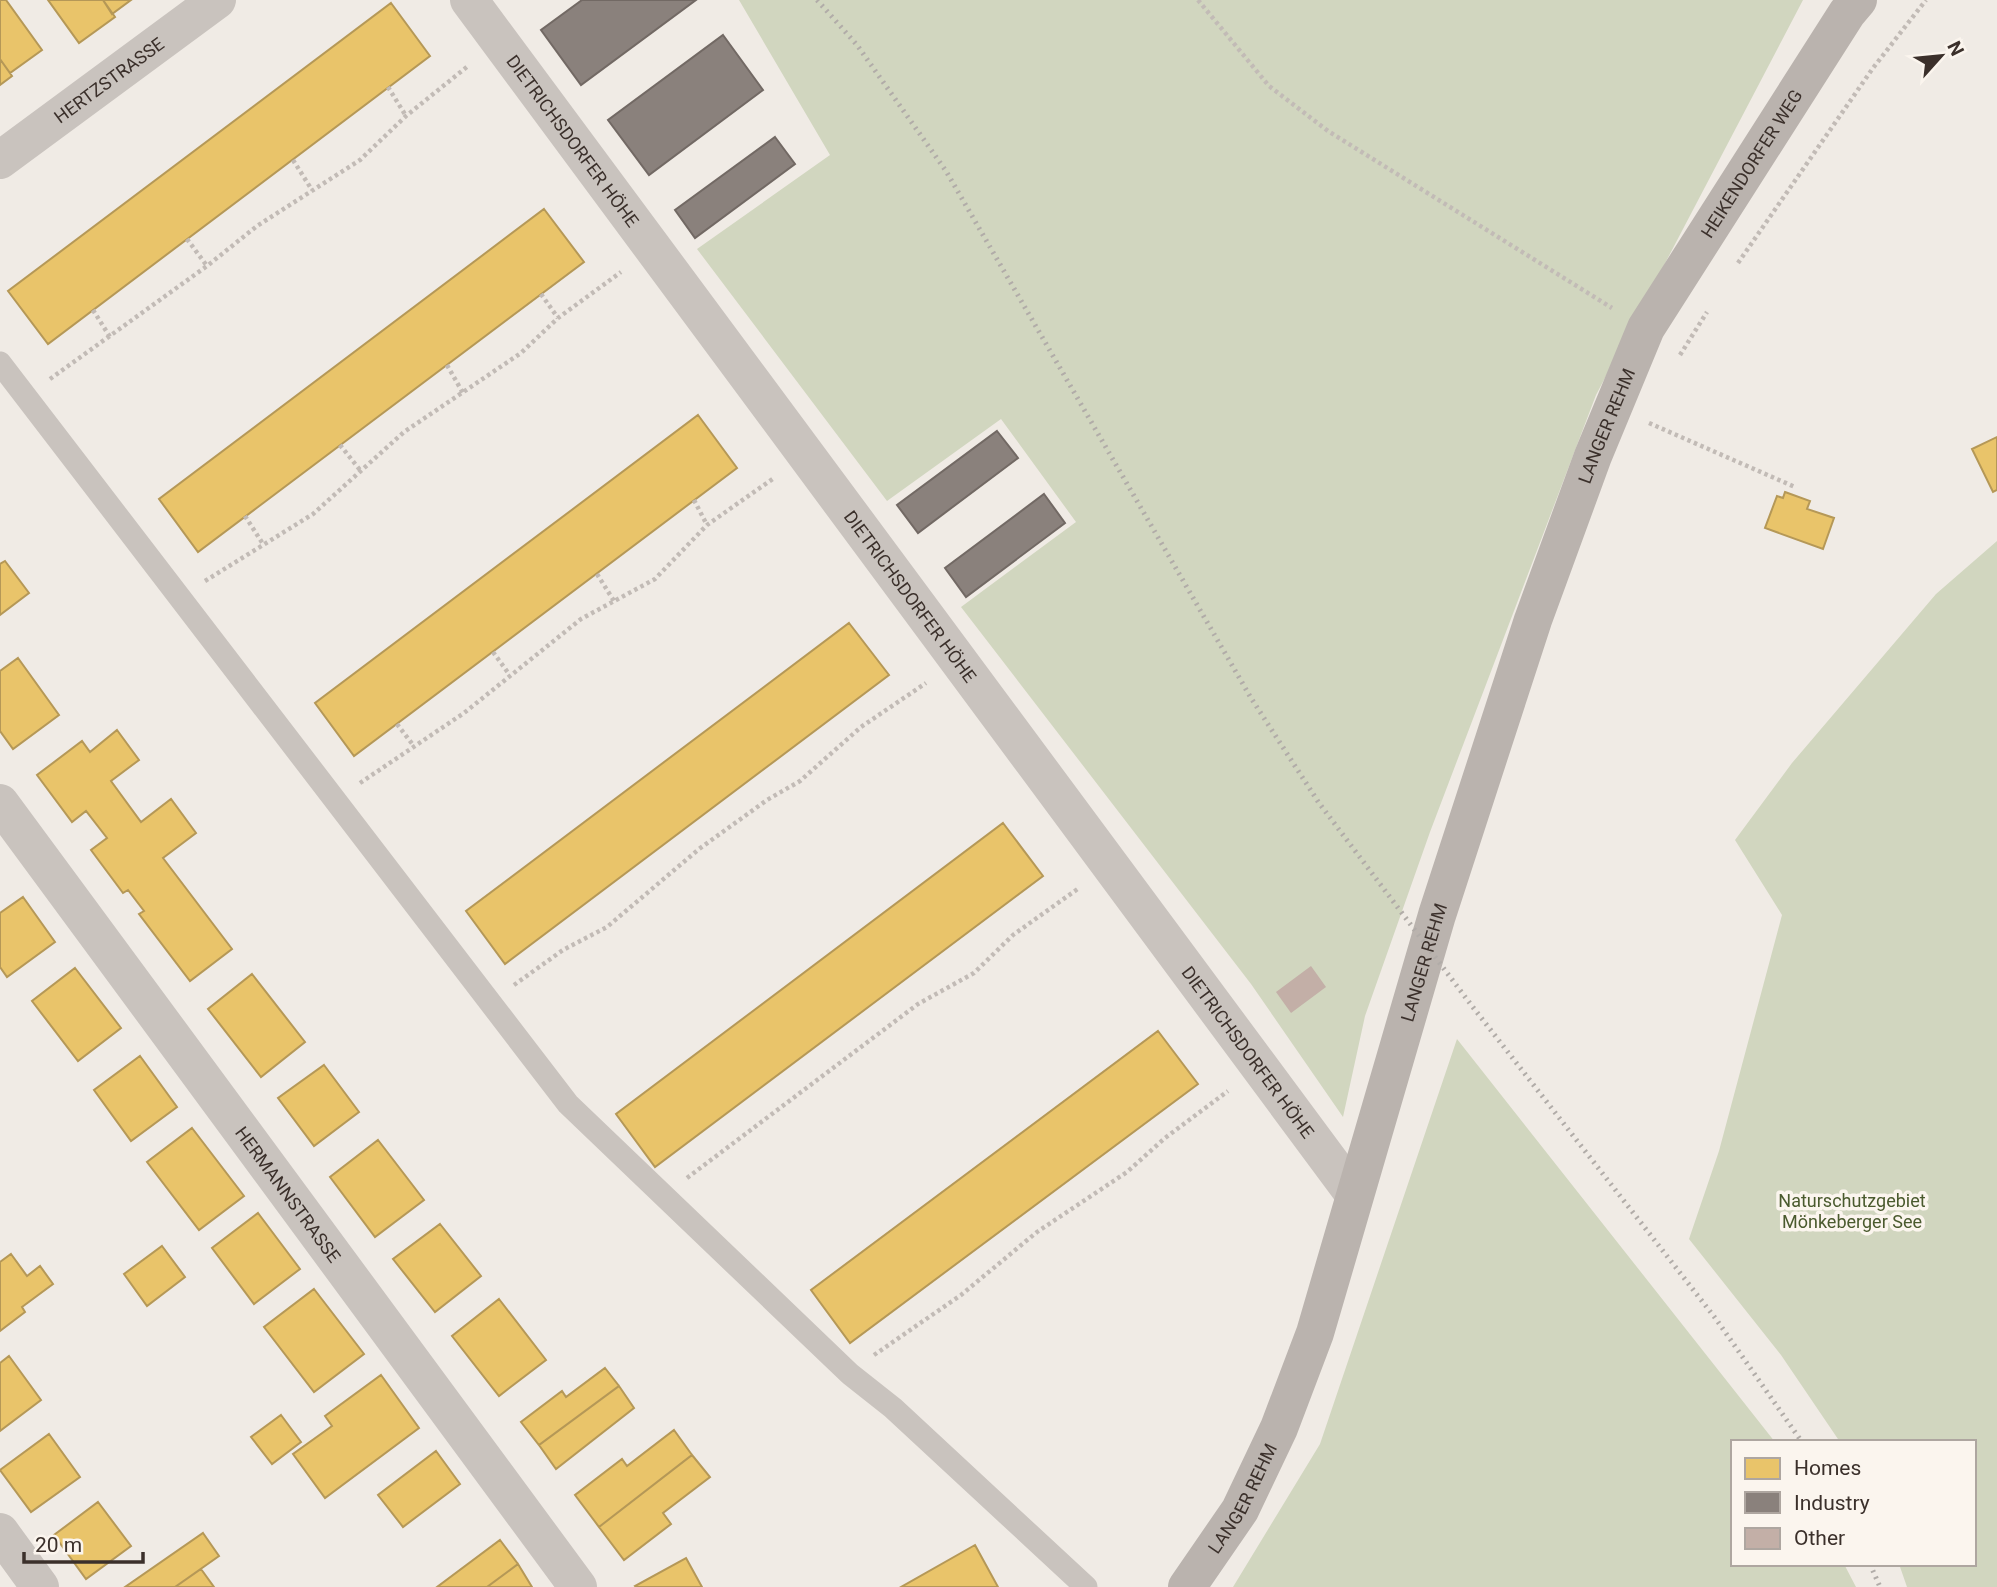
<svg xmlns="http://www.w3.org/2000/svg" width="1997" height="1587" viewBox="0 0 1997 1587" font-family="Roboto,sans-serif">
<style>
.green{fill:#d1d6bf}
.homes{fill:#e9c46a;stroke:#b59857;stroke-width:2}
.industry{fill:#8a817c;stroke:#726964;stroke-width:2}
.building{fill:#c3afa7}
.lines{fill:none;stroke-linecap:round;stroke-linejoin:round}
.path{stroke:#c2bbb6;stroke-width:4.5;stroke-dasharray:3.5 3.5;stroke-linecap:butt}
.lane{stroke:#c9c3be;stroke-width:23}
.street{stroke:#c9c3be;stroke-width:38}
.secondary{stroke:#bab3ae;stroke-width:38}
.rail{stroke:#b1aca8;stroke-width:5;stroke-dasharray:2 5;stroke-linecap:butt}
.labels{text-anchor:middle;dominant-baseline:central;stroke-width:7;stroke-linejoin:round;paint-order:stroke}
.street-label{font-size:18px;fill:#3b302b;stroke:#fbf5ee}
.park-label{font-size:18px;fill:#4a5a2e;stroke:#fbf5ee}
</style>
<rect width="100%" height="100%" fill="#f0ebe5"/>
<path class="green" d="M739,0h1064l-207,395 -166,437 -65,184 -22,101 -92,-133 -290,-377 115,-85 -75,-103 -114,82 -190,-252 133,-94z
M1997,541v1046h-90l-8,-23h75v-122h-134l-59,-87 -92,-116 30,-88 63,-236 -47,-75 57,-77 144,-169z
M1457,1039l318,403h-42v122h111l12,23h-623l87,-143z"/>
<path class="homes" d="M0,0h6l36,50 -32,23 -10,-14z
M48,0h55l12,17 -36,26z
M103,0h28l-19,14z
M391,3l39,53 -382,288 -40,-53z
M0,59l12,17 -12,9z
M544,209l40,53 -386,290 -39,-53z
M698,415l39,53 -383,288 -39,-53z
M1997,437v53l-4,2 -21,-43z
M1785,492l25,9 -3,8 27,9 -11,31 -58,-21 12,-32 6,2z
M5,561l24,32 -29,22v-51z
M849,623l40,52 -384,289 -39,-53z
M18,658l41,57 -46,34 -13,-18v-60z
M117,730l22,30 -28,21 30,41 30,-23 25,34 -33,25 69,91 -42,32 -51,-67 5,-3 -16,-21 -5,3 -32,-43 16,-12 -21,-27 -14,11 -35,-47 45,-34 8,11z
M1003,823l40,53 -388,291 -39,-53z
M23,897l32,45 -48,35 -7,-10v-54z
M75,968l46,60 -43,33 -46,-60z
M252,974l53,68 -44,35 -53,-68z
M1158,1031l40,53 -348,259 -39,-53z
M140,1056l37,51 -46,34 -37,-51z
M324,1065l35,47 -45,34 -36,-48z
M192,1128l52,68 -45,34 -52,-68z
M378,1140l46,60 -49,37 -45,-60z
M258,1213l42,56 -46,35 -42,-56z
M440,1224l41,52 -46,36 -42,-53z
M162,1246l23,31 -38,29 -23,-32z
M11,1254l16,22 13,-10 13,18 -31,23 3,5 -25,19v-69z
M314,1289l50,65 -50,38 -50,-65z
M499,1299l47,61 -47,36 -47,-60z
M9,1356l32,44 -41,31v-68z
M605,1368l14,18 -80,59 -18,-23 41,-31 4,6z
M381,1375l38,53 -94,70 -32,-44 39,-28 -7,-10z
M619,1386l15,22 -78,61 -17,-24z
M281,1415l20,27 -29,22 -21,-27z
M674,1430l18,25 -93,72 -24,-32 47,-36 5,7z
M49,1434l31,43 -49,35 -31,-42z
M436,1451l24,33 -57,43 -25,-32z
M692,1455l18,22 -47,36 8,11 -47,36 -25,-33z
M98,1502l33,44 -45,33 -32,-44z
M203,1533l16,23 -44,31h-50z
M500,1540l18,24 -31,23h-50z
M975,1545l23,42h-97z
M686,1558l16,29h-66l-1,-1z
M518,1564l14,23h-45z
M201,1569l13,18h-39z"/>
<path class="industry" d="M582,0h114l-115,85 -40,-55z
M723,35l40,55 -114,85 -41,-55z
M775,137l20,27 -100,74 -20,-28z
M997,431l21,27 -100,75 -21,-28z
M1044,494l21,29 -99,74 -21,-29z"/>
<path class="building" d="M1311,966l15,21 -35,26 -15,-21z"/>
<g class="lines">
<path class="path" d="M1198,0l71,86 59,45 284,177
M388,87l18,29
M293,160l19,30
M187,239l20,27
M1738,263l135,-195 53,-68
M541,294l17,24
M93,310l17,27
M1680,355l27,-43
M447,365l16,28
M50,379l157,-113 50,-40 103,-66 46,-44 62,-50
M1649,423l146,64
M340,445l20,25
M694,500l13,25
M245,516l18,28
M597,574l17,27
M205,581l108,-67 91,-82 117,-79 37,-35 63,-46
M493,652l16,22
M397,724l16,21
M360,783l104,-70 117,-94 74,-40 52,-54 67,-47
M514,985l49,-35 44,-23 92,-78 68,-49 33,-19 61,-54 65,-44
M687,1178l231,-174 56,-31 39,-38 66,-47
M874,1355l87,-60 76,-63 90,-60 38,-34 63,-47"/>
<path class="lane" d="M0,363l568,741 282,270 43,34 193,179"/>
<g class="street">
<path id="s1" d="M469,0l884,1193"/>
<path id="s2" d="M0,160l217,-160"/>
<path id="s3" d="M0,803l578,784"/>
<path d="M0,1532l40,55"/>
</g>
<path class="secondary" id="s4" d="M1187,1587l53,-77 39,-82 36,-95 122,-418 96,-295 60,-164 53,-128 201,-315 11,-13"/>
<path class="rail" d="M817,0l40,45 89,126 305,527 68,105 153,203 244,313 86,123
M1870,1564l10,23"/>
</g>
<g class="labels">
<g class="street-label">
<text stroke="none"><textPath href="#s2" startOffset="135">HERTZSTRASSE</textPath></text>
<text stroke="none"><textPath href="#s1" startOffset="175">DIETRICHSDORFER HÖHE</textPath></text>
<text stroke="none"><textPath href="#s4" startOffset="1540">HEIKENDORFER WEG</textPath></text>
<text stroke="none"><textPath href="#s4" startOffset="1239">LANGER REHM</textPath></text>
<text stroke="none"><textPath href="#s1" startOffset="742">DIETRICHSDORFER HÖHE</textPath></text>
<text stroke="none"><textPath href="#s4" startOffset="672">LANGER REHM</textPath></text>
<text stroke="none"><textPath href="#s1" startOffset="1309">DIETRICHSDORFER HÖHE</textPath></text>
<text stroke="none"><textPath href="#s3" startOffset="486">HERMANNSTRASSE</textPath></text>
<text stroke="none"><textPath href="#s4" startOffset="105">LANGER REHM</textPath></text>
</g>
<g class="park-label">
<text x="1852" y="1200">Naturschutzgebiet<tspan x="1852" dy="21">Mönkeberger See</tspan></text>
</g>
</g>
<rect x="1731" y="1440" width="245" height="126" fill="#fbf5ee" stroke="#aea6a0" stroke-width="2"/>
<rect x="1745" y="1458" width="35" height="21" fill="#e9c46a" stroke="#aea6a0" stroke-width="2"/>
<text x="1794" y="1475" font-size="21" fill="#3b302b">Homes</text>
<rect x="1745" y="1492" width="35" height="21" fill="#8a817c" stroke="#aea6a0" stroke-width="2"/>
<text x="1794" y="1510" font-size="21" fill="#3b302b">Industry</text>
<rect x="1745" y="1528" width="35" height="21" fill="#c3afa7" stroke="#aea6a0" stroke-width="2"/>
<text x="1794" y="1545" font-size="21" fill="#3b302b">Other</text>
<g transform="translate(1941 56) rotate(63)" stroke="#fbf5ee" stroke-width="5" paint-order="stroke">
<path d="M0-5L12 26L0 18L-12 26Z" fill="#3b302b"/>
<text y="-10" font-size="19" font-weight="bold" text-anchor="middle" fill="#3b302b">N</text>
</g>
<path d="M24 1552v10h119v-10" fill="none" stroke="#3b302b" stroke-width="3.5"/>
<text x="35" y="1552" font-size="21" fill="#3b302b" stroke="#fbf5ee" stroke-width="5" paint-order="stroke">20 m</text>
</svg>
